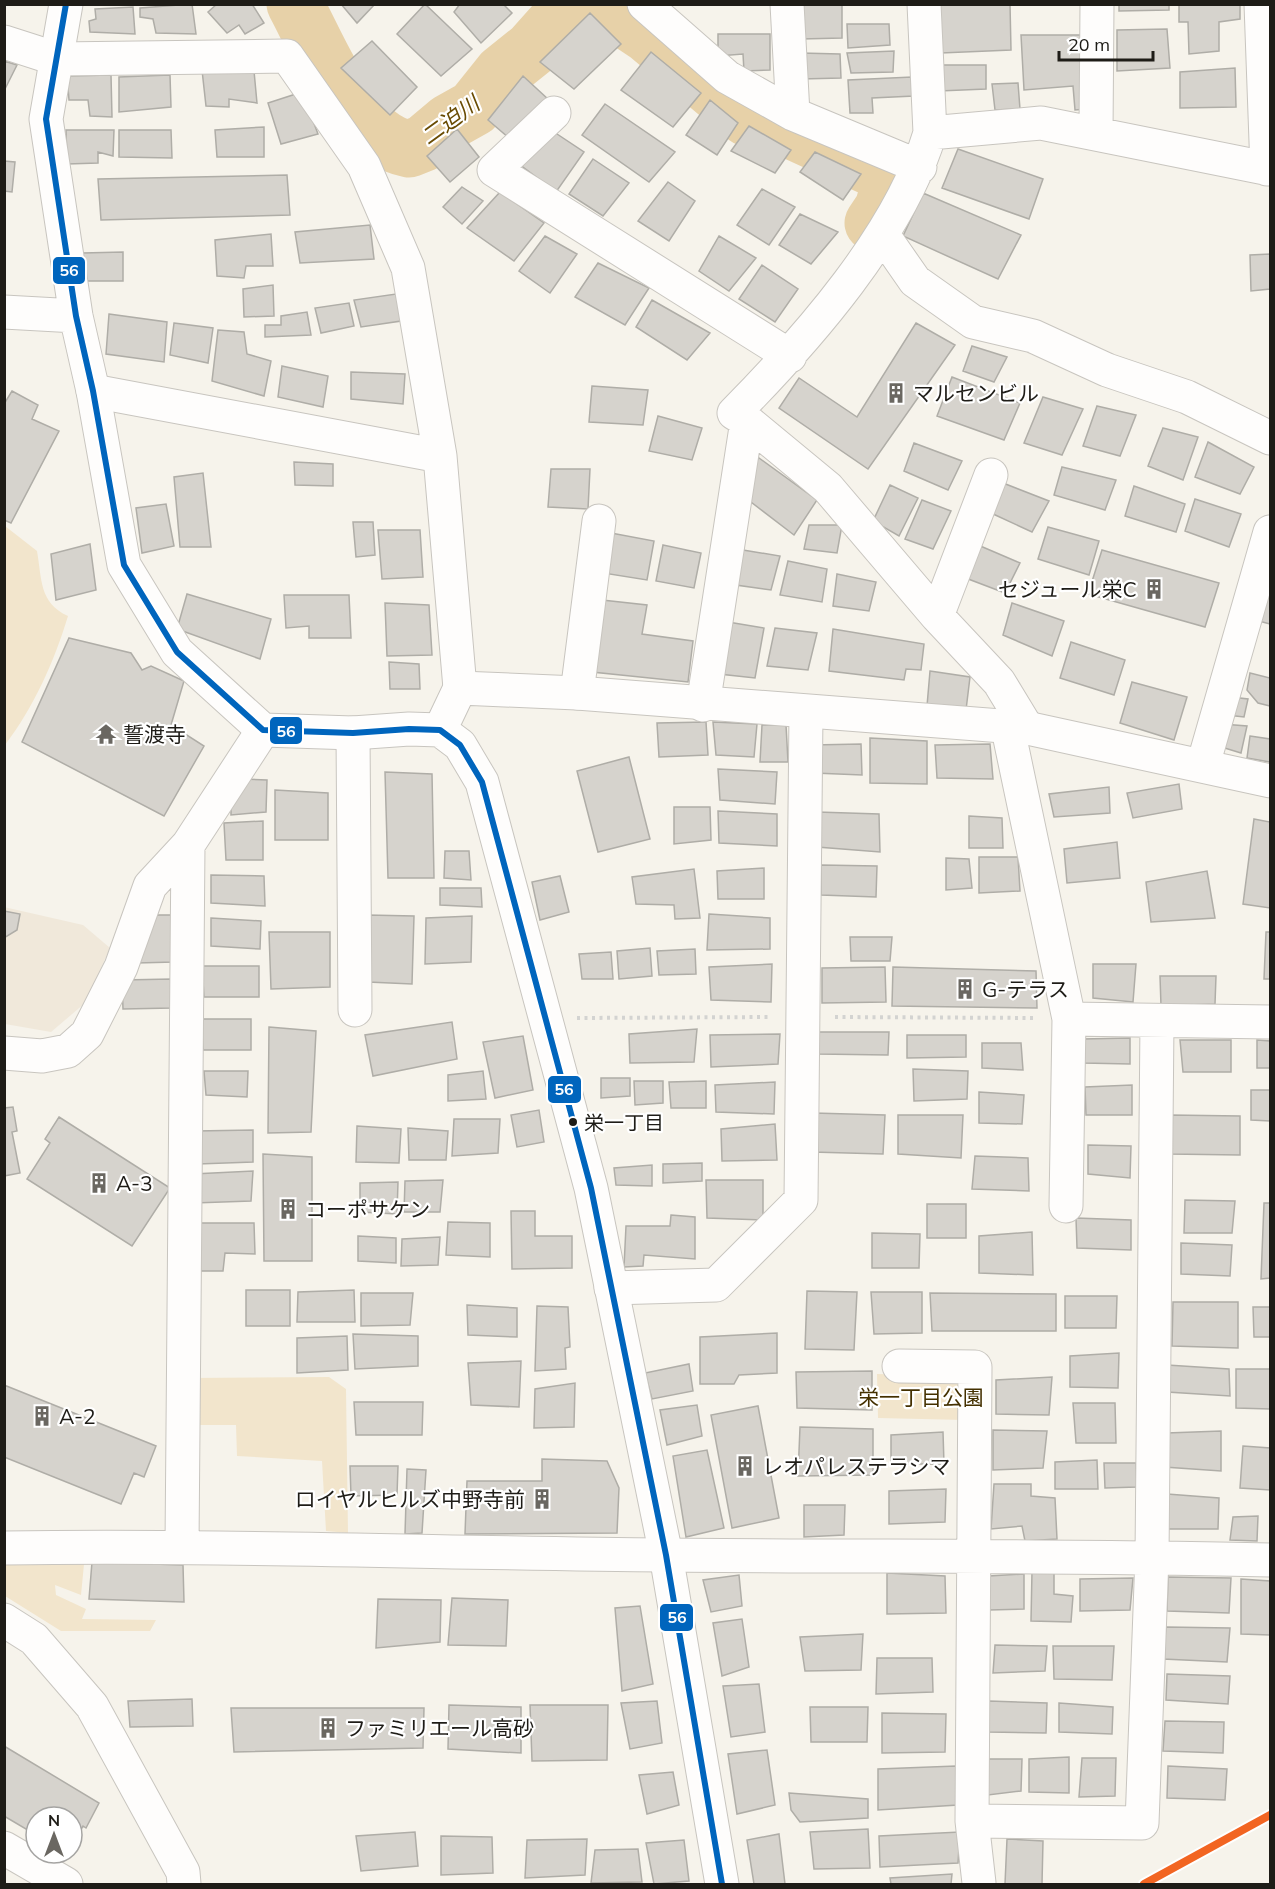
<svg xmlns="http://www.w3.org/2000/svg" width="1275" height="1889" viewBox="0 0 1275 1889" font-family="Mulish,'Noto Sans JP',sans-serif">
<style>
.built{fill:#f0e8da}
.green{fill:#f2e5cc}
.lines{fill:none;stroke-linecap:round;stroke-linejoin:round}
.river{stroke:#e7d1a8;stroke-width:57}
.building{fill:#d6d3cd;stroke:#afada7;stroke-width:1.5}
.street-casing{stroke:#c8c5bf;stroke-width:35}
.secondary-casing{stroke:#c8c5bf;stroke-width:35}
.path{stroke:#d3d3d1;stroke-width:4;stroke-dasharray:3 4.5;stroke-linecap:butt}
.street{stroke:#fefdfc;stroke-width:33}
.secondary{stroke:#fefdfc;stroke-width:33}
.bus-1-casing{stroke:#fff;stroke-width:10}
.bus-1{stroke:#0065bd;stroke-width:6}
.rail-1-casing{stroke:#fff;stroke-width:12}
.rail-1{stroke:#f26522;stroke-width:8}
.bus-dot{fill:#1e1c17;stroke:#fff;stroke-width:2}
.labels{text-anchor:middle;dominant-baseline:central;stroke-width:4.5;stroke-linejoin:round;paint-order:stroke}
.bus-label{font-size:20px;fill:#1e1c17;stroke:#fff;text-anchor:start}
.poi-label{font-size:21px;fill:#1e1c17;stroke:#fff;text-anchor:start}
.park-label{font-size:21px;fill:#443000;stroke:#fff}
.water-label{font-size:22px;font-style:italic;fill:#694b02;stroke:#fff}
.line-badge{stroke:#fff;stroke-width:2}
.badge-label{font-size:16px;text-anchor:middle;font-weight:bold;fill:#fff}
</style>
<rect width="100%" height="100%" fill="#f6f3eb"/>
<path class="built" d="M4,907l79,18 27,23 -25,55 -34,29 -46,-8z"/>
<path class="green" d="M5,526l32,25c5,28 2,52 31,65 -14,46 -34,91 -63,129z
M877,1374l81,2 7,44 -87,-2z
M329,1377l17,12 2,144 -22,-2 -4,-70 -85,-5 -1,-31h-46l-1,-47z
M85,1554l-4,41 -26,-10 1,10 30,14 -4,10 74,1 -6,11h-89l-56,-35 -1,-41z"/>
<g class="lines">
<path class="river" d="M295,4c25,46 57,134 114,145l15,-6 25,-21 25,-14 28,-35 30,-24 40,-45
M595,4l19,8 33,22 100,84 35,8 98,45 9,16 -6,21 -10,15"/>
</g>
<path class="building" d="M192,4l4,30 -40,-1 -3,-14 -13,-2v-9z
M217,4h35l12,19 -19,11 -6,-9 -12,8 -19,-21z
M341,4h34l-18,19z
M425,4l47,45 -31,27 -44,-42z
M460,4h43l9,9 -31,30 -27,-31z
M799,4h43v34l-41,1z
M940,4h70l1,46 -70,3z
M1119,4h50v6l-50,1z
M1179,4h61v15l-21,3v29l-30,3 -1,-32h-9z
M133,7l2,27 -45,-2 -1,-11 7,-2 -1,-10z
M590,13l31,31 -47,45 -34,-27z
M847,24h42l1,21 -42,3z
M1167,29l3,39 -53,3v-41z
M718,34h52v36l-26,1 -1,-17 -25,2z
M1021,35h67l-1,74 -12,1 -2,-24 -49,4z
M372,41l45,46 -27,28 -49,-47z
M894,51l-1,21 -42,1 -4,-20z
M651,52l50,41 -28,34 -52,-37z
M800,53l40,1 1,24 -40,1z
M4,61l13,4 -13,26z
M939,65h47v24l-47,2z
M1235,68l1,39 -56,1v-36z
M202,70l52,1 3,32 -28,-4v8l-23,-1z
M111,75l1,42 -22,-1 -2,-16h-19l-2,-24z
M170,75l1,32 -52,5v-35z
M523,76l26,24 -40,38 -21,-18z
M912,77l2,19 -42,2 1,15h-23l-2,-33z
M1018,83l2,26 -25,1 -3,-26z
M302,92l16,42 -37,10 -13,-41z
M710,100l28,23 -21,32 -31,-20z
M605,104l70,48 -26,30 -67,-47z
M749,126l42,24 -16,23 -44,-22z
M264,127v30h-47l-2,-27z
M548,128l36,24 -28,40 -37,-28z
M457,129l22,28 -29,25 -23,-26z
M66,130h48l-1,26 -15,-4v11l-31,1z
M119,130h52l1,28 -53,-1z
M958,149l85,30 -14,40 -87,-31z
M815,152l46,22 -18,26 -43,-28z
M593,159l36,24 -26,33 -34,-22z
M4,161l11,1 -3,30 -8,-1z
M287,175l3,40 -189,5 -3,-41z
M668,182l27,19 -26,40 -31,-20z
M462,187l21,14 -21,23 -19,-17z
M762,189l33,18 -26,38 -32,-20z
M500,192l44,31 -30,38 -47,-33z
M923,193l98,42 -23,44 -95,-43z
M800,214l38,18 -27,32 -32,-19z
M370,225l4,34 -74,4 -5,-31z
M271,234l2,32h-27l-2,12 -27,-2 -2,-36z
M545,236l32,18 -27,39 -31,-22z
M719,236l37,22 -27,33 -30,-20z
M123,252v29h-38l-2,-28z
M1270,254v35l-19,2 -1,-36z
M598,263l51,25 -24,37 -50,-28z
M762,265l36,24 -23,33 -36,-23z
M273,285l1,31 -30,1 -1,-28z
M396,294l5,27 -40,6 -7,-27z
M652,300l58,33 -23,27 -51,-33z
M349,303l5,23 -33,7 -6,-25z
M307,312l4,23 -46,2v-12h16v-9z
M109,314l58,8 -3,40 -58,-8z
M174,323l39,5 -5,35 -38,-8z
M916,323l39,22 -87,124 -89,-61 20,-30 58,39z
M218,330l26,2 3,22 24,7 -7,35 -52,-15z
M972,346l35,11 -13,25 -31,-11z
M282,366l46,10 -5,31 -45,-10z
M351,372l54,2 -2,30 -52,-5z
M952,377l68,26 -16,37 -67,-24z
M592,386l56,4 -5,35 -54,-3z
M12,391l26,14 -6,14 27,12 -48,92 -7,-3v-116z
M1043,397l40,12 -21,46 -38,-12z
M1097,406l39,9 -16,41 -37,-10z
M658,416l44,12 -10,32 -43,-9z
M1163,428l35,9 -15,43 -35,-14z
M1208,442l46,25 -14,27 -45,-17z
M914,443l48,18 -14,29 -44,-19z
M759,458l58,42 -23,35 -47,-36 4,-34z
M294,462l39,2v22l-38,-1z
M1062,467l54,13 -11,30 -51,-15z
M551,469h39l-2,40 -40,-2z
M203,473l8,74h-31l-6,-70z
M1003,483l46,18 -17,31 -41,-19z
M890,485l28,13 -19,38 -26,-15z
M1134,486l51,18 -9,28 -51,-16z
M1195,499l46,15 -12,33 -44,-16z
M922,500l29,11 -18,38 -28,-10z
M166,504l8,42 -32,7 -6,-45z
M353,522h20l2,33 -19,2z
M809,525h33l-5,28 -33,-4z
M1048,527l51,14 -10,34 -51,-16z
M378,530h42l3,47 -41,2z
M611,533l43,8 -7,39 -44,-7z
M90,544l6,46 -40,10 -5,-46z
M663,545l38,8 -7,35 -38,-7z
M978,545l42,18 -15,30 -42,-16z
M743,550l37,6 -9,34 -35,-5z
M1102,550l117,33 -14,44 -117,-33z
M788,561l39,8 -5,33 -42,-7z
M837,574l39,8 -7,29 -36,-5z
M1264,592l6,2v30l-15,-4z
M187,594l84,25 -11,40 -83,-30z
M284,595h65l2,43h-42v-12l-23,2z
M602,600l45,5 -5,29 51,7 -5,41 -96,-10z
M385,603l44,2 3,50 -45,1z
M1012,603l52,18 -12,35 -49,-21z
M728,622l36,6 -9,50 -36,-4z
M775,628l42,5 -9,37 -41,-4z
M833,629l91,15 -3,26 -15,-1 -2,11 -75,-9z
M69,638l62,15 11,17 9,-4 33,15 -13,44 33,21 -40,70 -142,-74z
M1071,642l54,18 -11,35 -54,-17z
M389,662l30,2 1,25h-30z
M930,671l40,6 -4,33 -39,-4z
M1250,673l20,5v28l-12,-3 -11,-13z
M1132,682l55,15 -13,43 -54,-17z
M1231,697l17,2 -4,18 -17,-2z
M706,722l2,33 -49,2 -2,-34z
M713,722l44,2 -3,33 -38,-2z
M1222,724l25,2 -6,27 -23,-7z
M762,725h24l2,37h-28z
M1250,736l20,3v23l-23,-4z
M870,738l57,3v43l-57,-1z
M861,744l1,31 -48,-2 -2,-28z
M990,744l3,35 -56,-1 -2,-33z
M629,757l21,82 -52,13 -21,-81z
M718,769l59,3 -2,32 -55,-4z
M385,772l47,2 2,104h-46z
M241,779l26,1 -1,32 -35,3v-18z
M1179,784l3,25 -49,9 -6,-25z
M1109,787l1,26 -56,4 -5,-23z
M275,790l53,3v47h-53z
M674,807h36l1,33 -37,4z
M718,811l59,3v32l-58,-3z
M817,812l62,2 1,38 -63,-5z
M969,816l33,2 1,30h-34z
M1254,819l16,3v86l-27,-4z
M263,821v39h-37l-2,-37z
M1117,842l3,36 -53,5 -3,-34z
M445,851h24l2,29 -27,-2z
M979,857h39l2,34 -41,2z
M946,858l23,1 3,29 -26,2z
M821,865l56,1 -1,31 -55,-2z
M764,868v31h-46l-1,-28z
M694,869l6,49 -25,1 -1,-14 -38,-1 -4,-27z
M1207,871l8,47 -64,4 -5,-40z
M211,875l53,1 1,30 -54,-3z
M560,876l9,36 -29,8 -8,-38z
M440,888h41l1,19 -42,-2z
M4,911l16,3 -3,16 -13,8z
M709,914l61,4v31l-63,1z
M149,915h22l3,47 -37,1z
M367,915l47,1 -2,68 -44,-2z
M472,916l-1,46 -46,2 1,-46z
M211,918l50,3 -1,28 -49,-3z
M269,932h61v55l-59,2z
M1266,932h4v47h-6z
M850,937h42l-2,24h-39z
M650,948l2,28 -33,3 -2,-28z
M695,949l1,25 -37,1 -2,-24z
M611,952l2,27h-31l-3,-25z
M772,964l-1,38 -60,-2 -2,-33z
M1093,964h43l-3,38 -40,-4z
M202,966h57v31h-55z
M885,967l1,35 -64,1v-35z
M893,967l143,4 1,37 -145,-2z
M1160,976h56l-1,28 -54,2z
M172,979v29l-49,1 -1,-29z
M201,1019h50v31h-48z
M452,1022l5,37 -84,17 -8,-41z
M269,1027l47,4 -5,101 -43,1z
M697,1029l-3,33 -64,1 -1,-29z
M817,1032h72l-1,23 -71,-1z
M780,1034l-2,30 -67,3 -1,-32z
M907,1035h59v22l-59,1z
M523,1036l10,54 -38,8 -12,-56z
M1130,1038v26l-47,-1 -1,-24z
M1180,1040h51v32h-48z
M1257,1040l13,1v27h-13z
M982,1043h39l2,27 -41,-2z
M913,1069l55,2 -1,28 -53,2z
M204,1071h44l-1,26 -41,-2z
M483,1071l3,28 -38,2v-26z
M601,1078h29v18l-29,2z
M634,1081h29v22l-28,2z
M706,1081v27h-35l-2,-26z
M775,1082l-1,32 -58,-2 -1,-27z
M1132,1085v30h-46l-1,-28z
M1251,1090h19v31l-19,-1z
M979,1092l45,3 -2,29 -43,-1z
M13,1107l4,24 -5,1 8,41 -16,3v-68z
M539,1110l5,32 -27,5 -6,-32z
M813,1113l72,2 -2,39 -71,-2z
M898,1115h65l-2,43 -63,-4z
M1170,1115l70,1v39l-71,-1z
M59,1117l111,71 -38,58 -105,-67 23,-36 -5,-4z
M454,1119h46l-2,34 -46,3z
M775,1124l2,36 -55,1 -1,-32z
M357,1126l44,3 -2,34 -43,-1z
M408,1128l40,3 -2,29h-37z
M253,1130v32l-55,2 -2,-33z
M1088,1145l43,1 -1,32 -42,-4z
M263,1154l49,3v104h-48z
M975,1156l53,2 1,33 -57,-2z
M702,1163v18l-39,2v-19z
M652,1165v21l-36,-1 -2,-17z
M253,1171l-2,30 -57,2 -1,-29z
M443,1180l-3,32h-36l1,-31z
M706,1180h57v40l-56,-2z
M398,1182l-1,32 -37,-2v-29z
M1185,1200l50,1 -3,32h-48z
M1264,1203h6v75l-9,1z
M927,1204h39v34h-39z
M511,1211h24v25h37v32l-60,1z
M671,1215l24,2v42l-51,-4 -1,11 -19,1 2,-41h44z
M1076,1218l55,2v30l-54,-2z
M448,1222l42,1v34l-44,-2z
M196,1223h58l1,31 -30,-1 -2,18h-27z
M1032,1232l1,43 -54,-2v-37z
M872,1233l48,1 -1,34h-47z
M358,1236l38,2v25l-38,-2z
M440,1237l-2,28 -37,1 1,-27z
M1181,1243l51,2 -2,31 -49,-2z
M246,1290h44v36h-44z
M354,1290l1,32h-58l1,-30z
M807,1291l50,1 -3,58 -49,-1z
M871,1292h51v41l-48,1z
M361,1293h52l-3,32 -49,1z
M930,1293l126,1v37h-124z
M1065,1296h52l-1,32h-51z
M1173,1302h65v46l-66,-2z
M467,1305l50,3v29l-49,-2z
M537,1306l31,1 2,40 -5,1 1,21 -31,2z
M1253,1307h17v30h-16z
M777,1333v40l-38,2 -5,9h-34v-47z
M353,1334l65,2v30l-63,3z
M347,1336l1,34 -51,3v-35z
M1119,1353l-1,35 -48,-1v-31z
M521,1361l-2,46 -48,-2 -3,-42z
M689,1364l4,27 -41,8 -7,-26z
M1167,1365l62,4 1,27 -63,-4z
M1236,1369h34v40l-34,-1z
M872,1371v39l-75,-2 -1,-36z
M1052,1377l-3,38 -53,-1v-34z
M575,1383l-1,44 -40,1 1,-39z
M4,1385l152,61 -12,31 -10,-4 -13,31 -117,-47z
M354,1402h69l-1,33h-66z
M1073,1403h42l1,40h-40z
M697,1405l5,31 -35,9 -7,-35z
M758,1406l21,112 -47,10 -21,-113z
M800,1427l73,2v46l-75,1z
M993,1430l54,1 -4,37 -50,2z
M1221,1431v40l-57,-4 3,-34z
M943,1432l1,32h-53v-29z
M1243,1446l27,2v42l-30,-2z
M707,1450l17,78 -38,9 -13,-81z
M542,1459l65,2 12,27 -2,45 -152,1 2,-53h75z
M1097,1460l1,29h-43v-27z
M1104,1463h32l1,24 -32,1z
M350,1466h48l-1,29 -46,1z
M407,1469l19,1 -4,63 -17,1z
M994,1484h37v12l24,2 2,41 -32,2 -3,-15 -31,3z
M946,1489l-1,33 -56,2v-33z
M1167,1494l52,4 -1,31h-52z
M804,1505h41l-1,30 -40,2z
M1258,1516l-1,25 -27,-1 3,-23z
M92,1562l91,3 1,37 -95,-3z
M1032,1571h22v23l19,2 -2,26 -40,-1z
M887,1573l58,3 1,37 -59,1z
M1024,1574v35l-35,1v-34z
M739,1575l3,31 -31,6 -8,-32z
M1168,1577l63,1 -2,35 -62,-2z
M1133,1578l-3,32 -50,1v-32z
M1241,1579l29,2v54l-29,-1z
M452,1598l56,2 -2,46 -58,-1z
M378,1599l63,1 -1,42 -64,6z
M640,1606l13,78 -31,7 -7,-83z
M742,1619l7,48 -27,9 -9,-53z
M1166,1627l64,1 -3,34 -64,-3z
M863,1634l-2,36 -56,1 -5,-34z
M995,1645l52,1 -2,25 -52,2z
M1053,1646h61l-2,34 -58,-1z
M877,1658h55l1,34 -57,2z
M1167,1674l63,2 -2,28 -62,-4z
M759,1684l6,48 -34,5 -8,-51z
M192,1699l1,27 -63,1 -2,-26z
M657,1701l5,42 -32,6 -9,-46z
M989,1701l58,2 -1,30 -57,-1z
M1059,1703l54,4 -1,27 -53,-2z
M449,1705l72,2v46l-73,-4z
M530,1705h78l-1,55 -75,1z
M810,1707h58l-1,35h-56z
M231,1708h193l-1,40 -189,4z
M882,1713l64,1 -1,38 -63,1z
M1165,1721l59,1 -1,31 -60,-2z
M4,1746l95,57 -13,25 -3,-2 -11,19v-28h-36v18l-32,-19z
M767,1750l8,55 -38,9 -9,-60z
M1069,1757v36l-40,-1v-33z
M1082,1758h34l-1,38 -36,1z
M986,1759h36l-1,32 -33,4z
M956,1766l2,39 -80,5v-41z
M1168,1766l59,3 -2,31 -58,-2z
M673,1772l6,33 -32,9 -8,-39z
M789,1793l79,6v19l-68,4 -9,-12z
M868,1829l2,39 -56,1 -4,-37z
M415,1832l3,34 -57,5 -5,-35z
M960,1832l-2,31 -78,4 -1,-31z
M779,1834l6,50h-31l-7,-44z
M441,1836l51,1 1,36 -52,2z
M587,1839l-2,36 -60,3 2,-38z
M1007,1839l36,2 -1,43h-37z
M684,1840l5,41 -35,3 -8,-41z
M638,1849l4,33 -51,1 4,-33z
M952,1874l-1,10h-60l-1,-6z"/>
<g class="lines">
<g class="street-casing">
<path id="street" d="M644,4l83,73 66,37 127,53
M787,4l6,110
M924,4l6,129
M1261,4l6,165
M4,42l53,17 230,-3 77,110 44,102 32,188 20,232
M554,113l-60,57 296,186
M1096,133l1,-129
M883,235l32,46 58,41 60,14 74,34 80,27 83,41
M93,391l347,65
M747,421l81,67 109,128 62,66 28,46
M937,616l54,-141
M577,693l22,-172
M703,705l44,-284 -13,-8c73,-74 166,-179 196,-280l111,-10 229,46
M1008,729l61,290
M353,733l2,277
M1203,765l67,-233
M4,1053l38,3 26,-5 19,-17 34,-67 29,-81 38,-41 75,-115
M1066,1206l3,-187 201,3
M611,1288l105,-3 85,-85 5,-487
M899,1366l76,1 -3,454
M182,1546l6,-701
M4,1548c221,-3 441,5 662,7 202,2 403,0 604,5
M4,1620l30,19 58,67 91,166 1,12
M4,1848l62,36
M979,1883l-7,-62 170,2 10,-266 5,-536"/>
</g>
<g class="secondary-casing">
<path id="secondary" d="M66,4l-20,115 30,197 17,75 31,174 53,87 86,78 90,3 56,-4 31,1 20,15 22,37 109,406 75,367 56,329
M4,312l72,4
M440,730l20,-42 117,5 450,35 243,53"/>
</g>
<path class="path" d="M835,1017l202,1
M577,1018l193,-1"/>
<use href="#street" class="street"/>
<use href="#secondary" class="secondary"/>
<g class="bus-1-casing">
<path id="bus-1" d="M66,4l-20,115 30,197 17,75 31,174 53,87 86,78 90,3 56,-4 31,1 20,15 22,37 109,406 75,367 56,329"/>
</g>
<use href="#bus-1" class="bus-1"/>
<g class="rail-1-casing">
<path id="rail-1" d="M1144,1884l126,-69"/>
</g>
<use href="#rail-1" class="rail-1"/>
</g>
<defs>
<g id="building-bare" transform="scale(1.62)"><path d="M-4-6H4V6H1V3H-1V6H-4ZM-2.5-4.3h1.7v1.8h-1.7ZM.8-4.3h1.7v1.8H.8ZM-2.5-1h1.7V.8h-1.7ZM.8-1h1.7V.8H.8Z" fill="#6a6761" stroke="#fff" stroke-width="2.5" paint-order="stroke"/></g>
<g id="temple-bare" transform="scale(1.62)"><path d="M0-6L5-2H3V0L6.5 2.5H4V6H1.5V3h-3V6H-4V2.5H-6.5L-3 0V-2H-5Z" fill="#6a6761" stroke="#fff" stroke-width="2.5" paint-order="stroke"/></g>
</defs>
<g fill-rule="evenodd">
<use href="#building-bare" x="896" y="393"/>
<use href="#building-bare" x="1154" y="589"/>
<use href="#temple-bare" x="106" y="734"/>
<use href="#building-bare" x="965" y="989"/>
<use href="#building-bare" x="99" y="1183"/>
<use href="#building-bare" x="288" y="1209"/>
<use href="#building-bare" x="42" y="1416"/>
<use href="#building-bare" x="745" y="1466"/>
<use href="#building-bare" x="542" y="1499"/>
<use href="#building-bare" x="328" y="1728"/>
</g>
<circle class="bus-dot" cx="573" cy="1122" r="5"/>
<g class="labels">
<g class="bus-label">
<text x="584" y="1122">栄一丁目</text>
</g>
<g class="poi-label">
<text x="913" y="393">マルセンビル</text>
<text x="1137" y="589" text-anchor="end">セジュール栄C</text>
<text x="123" y="734">誓渡寺</text>
<text x="982" y="989">G-テラス</text>
<text x="116" y="1183">A-3</text>
<text x="305" y="1209">コーポサケン</text>
<text x="59" y="1416">A-2</text>
<text x="762" y="1466">レオパレステラシマ</text>
<text x="525" y="1499" text-anchor="end">ロイヤルヒルズ中野寺前</text>
<text x="345" y="1728">ファミリエール高砂</text>
</g>
<g class="park-label">
<text x="921" y="1397">栄一丁目公園</text>
</g>
<g class="water-label">
<text transform="translate(450 120) rotate(-36)">二迫川</text>
</g>
</g>
<g class="line-badge">
<rect x="52" y="256" width="34" height="29" rx="6" fill="#0065bd"/>
<rect x="269" y="716" width="34" height="29" rx="6" fill="#0065bd"/>
<rect x="547" y="1075" width="35" height="29" rx="6" fill="#0065bd"/>
<rect x="659" y="1603" width="35" height="29" rx="6" fill="#0065bd"/>
</g>
<g class="badge-label">
<text x="69" y="276">56</text>
<text x="286" y="737">56</text>
<text x="564" y="1095">56</text>
<text x="677" y="1623">56</text>
</g>
<rect width="1275" height="1889" fill="none" stroke="#1e1c17" stroke-width="12"/>
<g transform="translate(54 1835)"><circle r="28" fill="#ffffff" stroke="#a5a4a2" stroke-width="1.5"/>
<path d="M0-4.5L10 22L0 15L-10 22Z" fill="#6a6761"/>
<text y="-9" font-size="16" font-weight="bold" text-anchor="middle" fill="#1e1c17">N</text>
</g>
<path d="M1059 51v9h94v-9" fill="none" stroke="#1e1c17" stroke-width="3"/>
<text x="1068" y="51" font-size="18" fill="#1e1c17" stroke="#ffffff" stroke-width="4.5" paint-order="stroke">20 m</text>
</svg>
